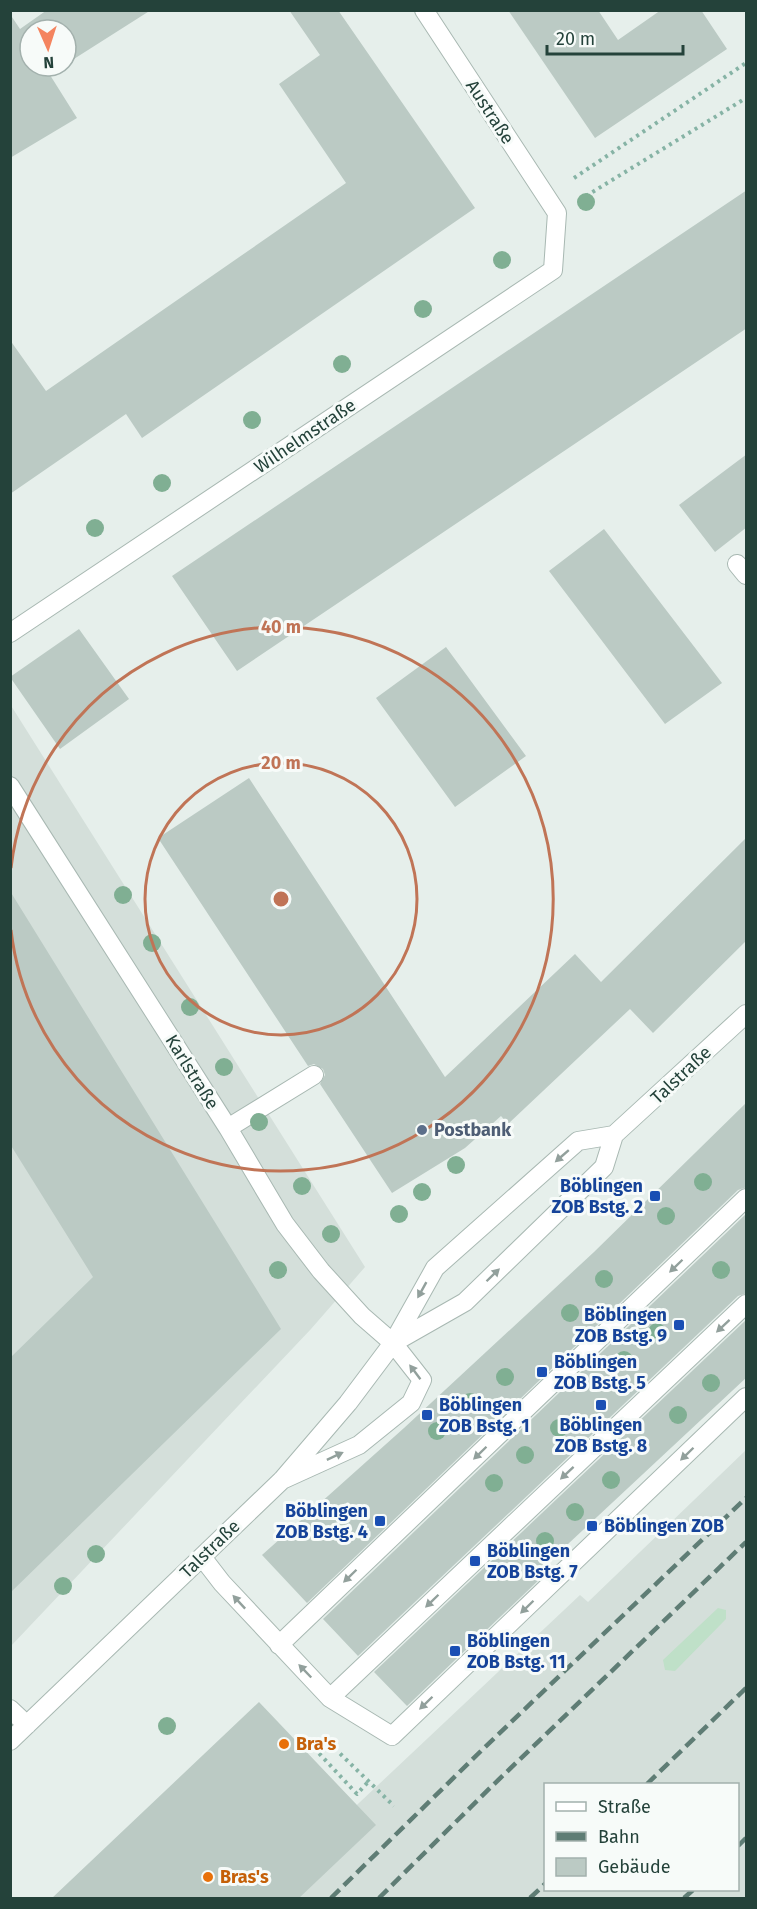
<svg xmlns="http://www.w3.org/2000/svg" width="757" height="1909" viewBox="0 0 757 1909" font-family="'Fira Sans',sans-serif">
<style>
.built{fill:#d4dfda;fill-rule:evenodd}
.green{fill:#bfe0c8}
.building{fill:#bbcac4}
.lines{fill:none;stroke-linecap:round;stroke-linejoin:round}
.minor-casing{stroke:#a8b8b2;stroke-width:20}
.path{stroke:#86b3a5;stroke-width:4;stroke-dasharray:3 4.5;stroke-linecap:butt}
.minor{stroke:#fff;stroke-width:18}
.rail{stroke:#5f7d75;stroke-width:4.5;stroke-dasharray:12 6;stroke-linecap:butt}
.tree{fill:#80af93}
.oneway{fill:#92a09c}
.ring{fill:none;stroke:#c07456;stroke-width:3}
.service-dot{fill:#5c6f8a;stroke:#f7fbf9;stroke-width:2}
.transit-dot{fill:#1a4fb4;stroke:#f7fbf9;stroke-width:2}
.food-dot{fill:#e8710a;stroke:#f7fbf9;stroke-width:2}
.labels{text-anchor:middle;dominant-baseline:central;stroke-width:6;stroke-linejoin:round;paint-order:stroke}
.street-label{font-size:18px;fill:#24423a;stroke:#f7fbf9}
.service-label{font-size:18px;font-weight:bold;fill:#4e5e75;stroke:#f7fbf9;text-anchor:start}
.transit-label{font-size:18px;font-weight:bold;fill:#164399;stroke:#f7fbf9;text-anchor:start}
.food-label{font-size:18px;font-weight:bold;fill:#c56008;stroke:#f7fbf9;text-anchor:start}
.centre{fill:#c07456;stroke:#f7fbf9;stroke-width:3}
.ring-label{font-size:18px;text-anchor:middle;font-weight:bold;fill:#c07456;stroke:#f7fbf9;stroke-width:6;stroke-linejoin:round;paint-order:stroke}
</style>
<rect width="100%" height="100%" fill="#e6efeb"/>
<path class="built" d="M10,704l355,563 -54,62 -300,317z
M746,1450v448h-488l322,-303 8,7zM546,1784h192v106h-192z"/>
<path class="green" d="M718,1608l8,2v9l-51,52 -10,-1 -2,-10z"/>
<path class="building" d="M47,10h104l-85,54v-34h-36v36h34l-14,9 27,43 -67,40v-144l10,15z
M289,10h49l137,198 -333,230 -16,-24 -116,80v-154l36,51 300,-208 -67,-99 41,-29z
M508,10h90l20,30 43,-30h40l26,39 -132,89z
M747,190v138l-510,343 -65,-95z
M747,454v73l-32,25 -36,-47z
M604,529l118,154 -57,41 -116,-153z
M79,629l50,70 -69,50 -50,-72z
M446,647l80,109 -71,51 -79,-109z
M249,778l196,299 130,-123 26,28 146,-145v103l-94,93 -23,-24 -122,115 -7,-8 -36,32 -73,45 -72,-109 5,-9 -2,-6 -9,-5 -6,2 -150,-228z
M10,891l271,438 -271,264v-235l83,-81 -83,-133z
M747,1102v85l-9,3 -431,413 -45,-48 142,-127 190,-176z
M747,1213v80l-9,3 -380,360 -35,-37z
M747,1319v58l-209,195 5,4 -136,130 -33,-34z
M259,1702l117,123 -78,74h-247z"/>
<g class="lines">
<g class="minor-casing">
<path id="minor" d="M737,564l9,11
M10,633l543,-363 4,-57 -133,-203
M10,786l218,342 57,96 36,47 41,45 31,27 29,37 -11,23 -52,42 -77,35
M228,1128l86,-53
M393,1343l72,-41 139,-135 10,-32 132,-121
M202,1557l20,26 108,115 62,38 354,-339
M279,1645l467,-447
M330,1698l416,-394
M10,1709l17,16
M10,1741l272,-261 66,-77 45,-60 42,-75 143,-127 36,-6"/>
</g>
<path class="path" d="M574,178l172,-115
M586,196l160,-98
M324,1738l70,68
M314,1748l43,46 12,-13"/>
<use href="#minor" class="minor"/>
<path class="rail" d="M647,1784l99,-96
M738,1846l8,-8
M331,1898l153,-150 262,-250
M379,1898l112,-111 255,-245
M530,1898l16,-15
M684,1898l9,-8"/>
</g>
<g class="tree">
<circle cx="586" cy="202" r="9"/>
<circle cx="502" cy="260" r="9"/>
<circle cx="423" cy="309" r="9"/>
<circle cx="342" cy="364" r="9"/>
<circle cx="252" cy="420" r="9"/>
<circle cx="162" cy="483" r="9"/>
<circle cx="95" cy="528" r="9"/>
<circle cx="123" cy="895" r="9"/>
<circle cx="152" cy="943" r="9"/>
<circle cx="190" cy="1007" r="9"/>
<circle cx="224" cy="1067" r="9"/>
<circle cx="259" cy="1122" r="9"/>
<circle cx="456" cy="1165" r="9"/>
<circle cx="703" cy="1182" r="9"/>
<circle cx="302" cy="1186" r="9"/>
<circle cx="422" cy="1192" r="9"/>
<circle cx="399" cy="1214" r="9"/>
<circle cx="666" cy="1216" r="9"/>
<circle cx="331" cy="1234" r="9"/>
<circle cx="278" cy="1270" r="9"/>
<circle cx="721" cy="1270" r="9"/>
<circle cx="604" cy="1279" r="9"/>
<circle cx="570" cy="1313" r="9"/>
<circle cx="657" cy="1332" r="9"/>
<circle cx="624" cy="1360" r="9"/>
<circle cx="505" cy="1377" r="9"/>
<circle cx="711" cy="1383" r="9"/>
<circle cx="470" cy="1402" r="9"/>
<circle cx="678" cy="1415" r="9"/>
<circle cx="559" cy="1428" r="9"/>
<circle cx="437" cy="1431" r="9"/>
<circle cx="525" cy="1455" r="9"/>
<circle cx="611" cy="1480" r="9"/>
<circle cx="494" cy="1483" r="9"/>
<circle cx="575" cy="1512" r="9"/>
<circle cx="545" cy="1541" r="9"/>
<circle cx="96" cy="1554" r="9"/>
<circle cx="63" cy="1586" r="9"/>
<circle cx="167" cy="1726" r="9"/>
</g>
<defs><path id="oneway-solid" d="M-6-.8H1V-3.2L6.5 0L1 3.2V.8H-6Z" transform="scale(1.5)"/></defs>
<g class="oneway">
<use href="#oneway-solid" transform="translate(562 1156) rotate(139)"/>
<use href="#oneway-solid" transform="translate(676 1266) rotate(136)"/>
<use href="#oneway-solid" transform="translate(493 1275) rotate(-44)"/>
<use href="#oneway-solid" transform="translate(422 1290) rotate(119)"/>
<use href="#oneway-solid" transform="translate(723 1326) rotate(137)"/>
<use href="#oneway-solid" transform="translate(415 1372) rotate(-127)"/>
<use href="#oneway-solid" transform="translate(480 1453) rotate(136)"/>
<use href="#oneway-solid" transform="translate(687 1454) rotate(136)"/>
<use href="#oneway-solid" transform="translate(335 1456) rotate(-25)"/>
<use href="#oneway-solid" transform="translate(567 1473) rotate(137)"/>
<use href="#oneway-solid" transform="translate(350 1576) rotate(136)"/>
<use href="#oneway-solid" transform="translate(432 1601) rotate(136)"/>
<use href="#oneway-solid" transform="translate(239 1602) rotate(-133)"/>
<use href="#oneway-solid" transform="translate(527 1607) rotate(136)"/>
<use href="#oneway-solid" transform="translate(305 1671) rotate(-134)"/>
<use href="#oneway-solid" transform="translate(426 1703) rotate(136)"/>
</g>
<g class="ring">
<circle cx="281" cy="899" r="136"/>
<path d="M11 868A272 272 0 1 1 11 930"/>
</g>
<circle class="service-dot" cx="422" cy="1130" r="6"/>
<g class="transit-dot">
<rect x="649" y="1190" width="12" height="12" rx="3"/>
<rect x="673" y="1319" width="12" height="12" rx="3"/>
<rect x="536" y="1366" width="12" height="12" rx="3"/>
<rect x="595" y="1399" width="12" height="12" rx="3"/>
<rect x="421" y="1409" width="12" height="12" rx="3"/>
<rect x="374" y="1515" width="12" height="12" rx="3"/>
<rect x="586" y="1520" width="12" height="12" rx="3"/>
<rect x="469" y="1555" width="12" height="12" rx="3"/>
<rect x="449" y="1645" width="12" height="12" rx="3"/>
</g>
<g class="food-dot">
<circle cx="284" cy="1744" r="6"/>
<circle cx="208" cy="1877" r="6"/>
</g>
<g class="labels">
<g class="street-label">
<text transform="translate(490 112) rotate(57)">Austraße</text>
<text transform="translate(305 436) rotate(-34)">Wilhelmstraße</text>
<text transform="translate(192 1072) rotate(58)">Karlstraße</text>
<text transform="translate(681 1075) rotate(-43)">Talstraße</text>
<text transform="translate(210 1549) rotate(-44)">Talstraße</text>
</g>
<g class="service-label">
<text x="434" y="1130">Postbank</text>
</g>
<g class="transit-label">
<text x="643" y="1186" text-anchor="end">Böblingen<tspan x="643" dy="21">ZOB Bstg. 2</tspan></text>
<text x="667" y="1315" text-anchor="end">Böblingen<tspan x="667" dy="21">ZOB Bstg. 9</tspan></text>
<text x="554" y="1362">Böblingen<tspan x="554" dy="21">ZOB Bstg. 5</tspan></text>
<text x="439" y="1405">Böblingen<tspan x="439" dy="21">ZOB Bstg. 1</tspan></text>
<text x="601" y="1425" text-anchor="middle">Böblingen<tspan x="601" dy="21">ZOB Bstg. 8</tspan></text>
<text x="368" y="1511" text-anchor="end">Böblingen<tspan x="368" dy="21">ZOB Bstg. 4</tspan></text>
<text x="604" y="1526">Böblingen ZOB</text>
<text x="487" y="1551">Böblingen<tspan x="487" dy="21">ZOB Bstg. 7</tspan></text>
<text x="467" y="1641">Böblingen<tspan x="467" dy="21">ZOB Bstg. 11</tspan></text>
</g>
<g class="food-label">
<text x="296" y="1744">Bra's</text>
<text x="220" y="1877">Bras's</text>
</g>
</g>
<circle cx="281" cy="899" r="9" class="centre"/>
<g class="ring-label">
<text x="281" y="633">40 m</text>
<text x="281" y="769">20 m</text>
</g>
<rect width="757" height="1909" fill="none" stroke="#24423a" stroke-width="24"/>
<rect x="544" y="1783" width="195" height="108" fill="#f7fbf9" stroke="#a3b1ad" stroke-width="1.5"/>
<rect x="556" y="1802" width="30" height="9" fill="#ffffff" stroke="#a3b1ad" stroke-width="1.5"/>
<text x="598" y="1813" font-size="18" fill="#24423a">Straße</text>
<rect x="556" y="1832" width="30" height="9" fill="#5f7d75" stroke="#a3b1ad" stroke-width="1.5"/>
<text x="598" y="1843" font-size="18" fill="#24423a">Bahn</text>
<rect x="556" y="1858" width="30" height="18" fill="#bbcac4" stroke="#a3b1ad" stroke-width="1.5"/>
<text x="598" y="1873" font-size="18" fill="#24423a">Gebäude</text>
<g transform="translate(48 48) rotate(177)"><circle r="28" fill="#f7fbf9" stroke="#a3b1ad" stroke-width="1.5"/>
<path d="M0-4.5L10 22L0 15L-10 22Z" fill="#f4845f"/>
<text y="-9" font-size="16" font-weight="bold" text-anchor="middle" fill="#24423a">N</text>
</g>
<path d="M547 45v9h136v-9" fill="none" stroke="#24423a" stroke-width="3"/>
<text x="556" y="45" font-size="18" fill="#24423a" stroke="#f7fbf9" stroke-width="4.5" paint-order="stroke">20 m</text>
</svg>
